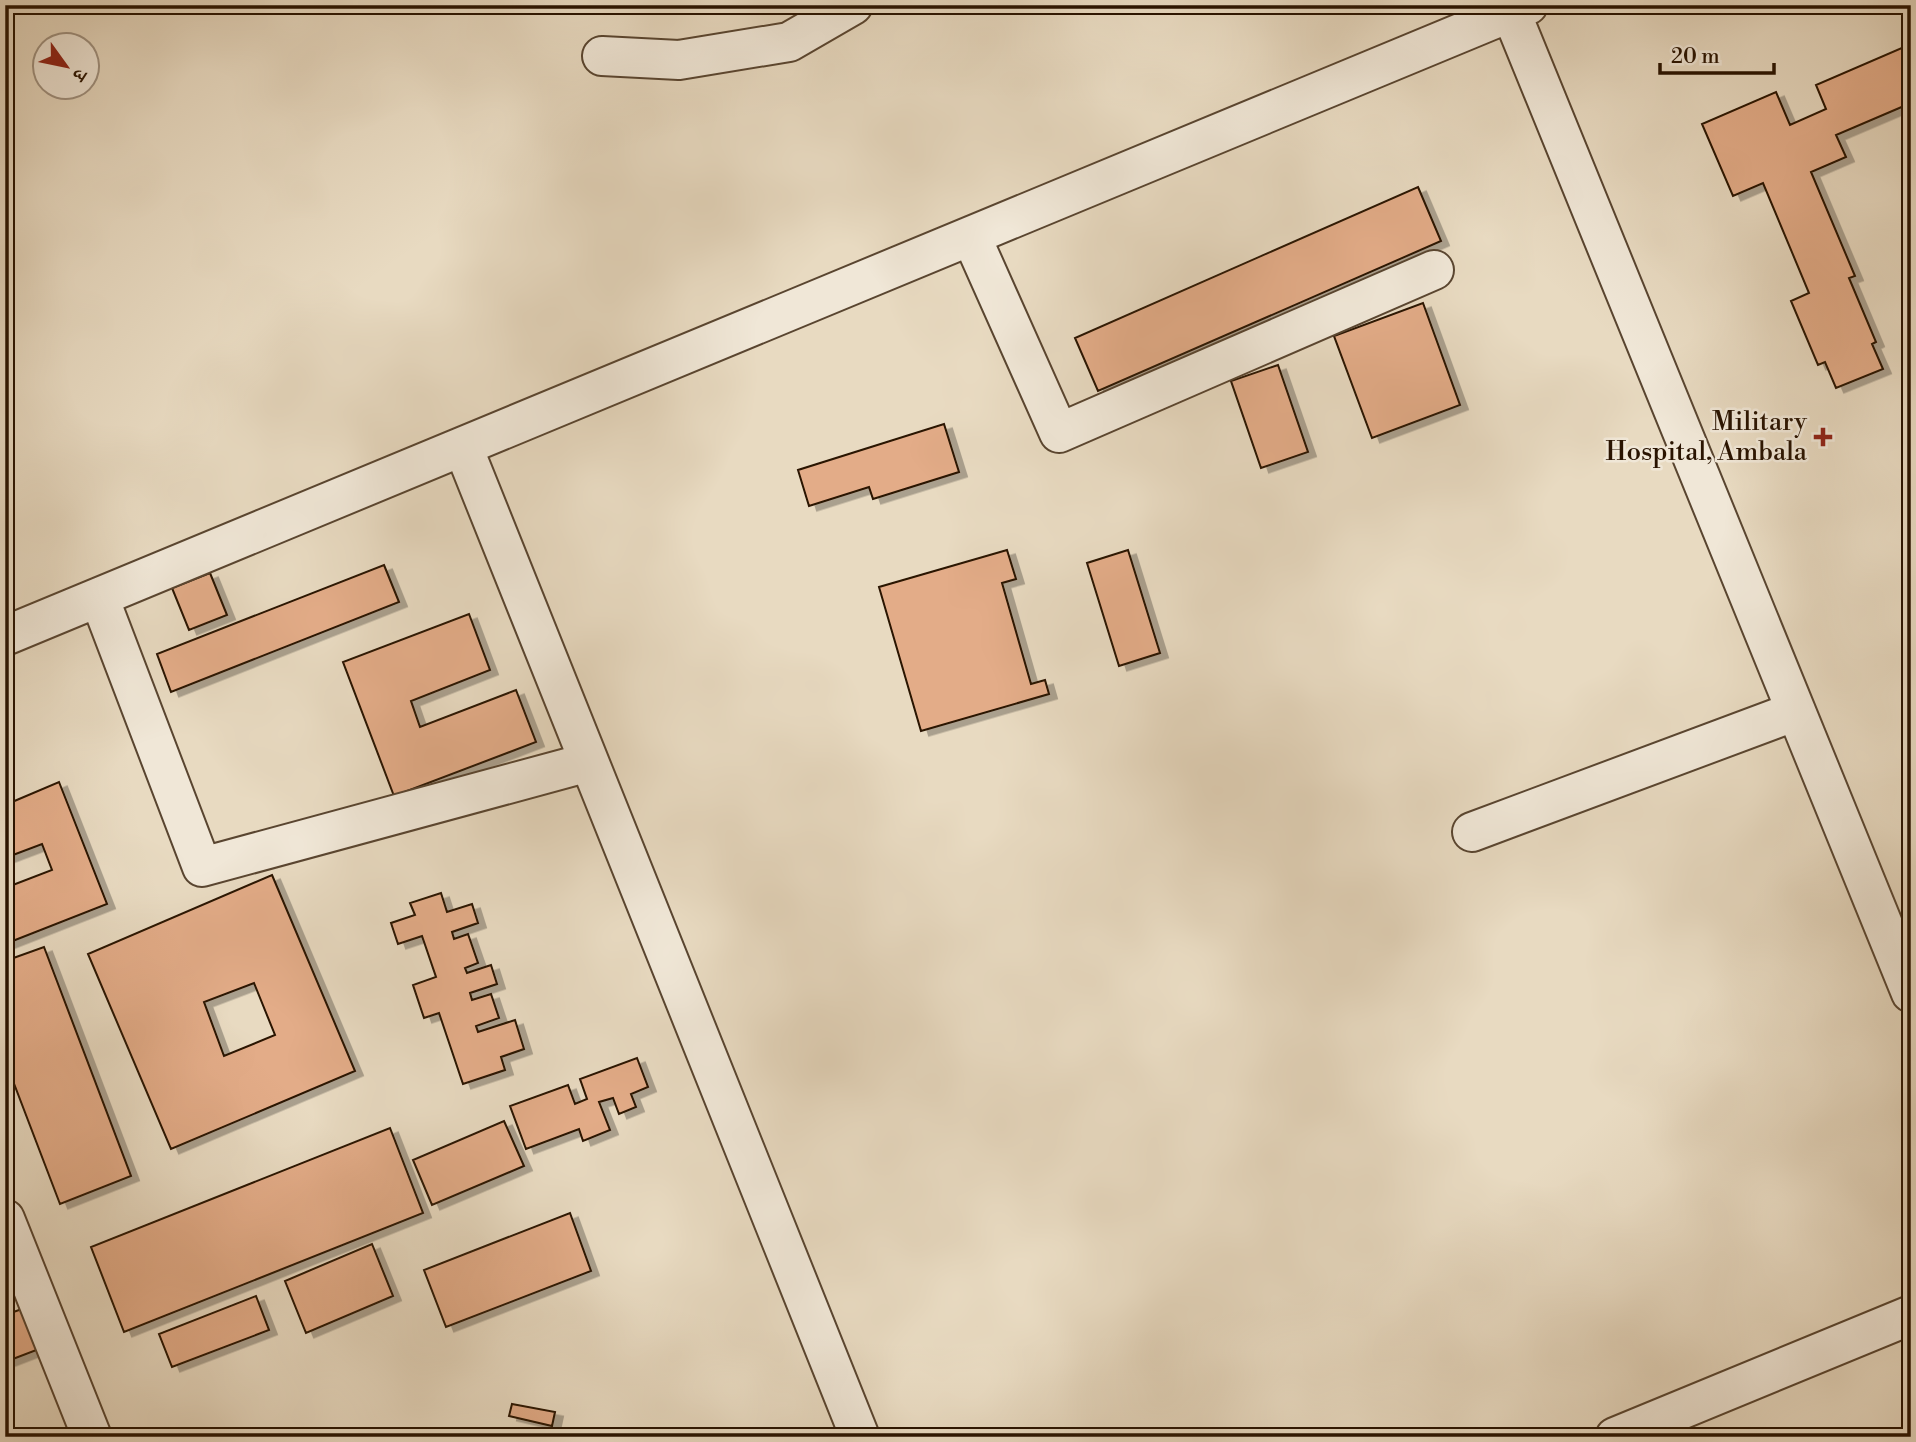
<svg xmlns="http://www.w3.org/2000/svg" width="1916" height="1442" viewBox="0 0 1916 1442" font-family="'Libre Bodoni','Noto Serif Devanagari',serif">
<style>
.building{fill:#e3ac88;stroke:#291300;stroke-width:2;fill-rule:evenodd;filter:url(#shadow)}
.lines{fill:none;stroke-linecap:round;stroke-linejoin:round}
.minor-casing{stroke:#594530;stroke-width:42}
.minor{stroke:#f0e7d7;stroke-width:38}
.poi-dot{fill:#8f2418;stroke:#f0e7d7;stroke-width:2.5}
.labels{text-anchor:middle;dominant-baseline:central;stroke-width:5;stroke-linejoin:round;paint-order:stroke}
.poi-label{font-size:26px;fill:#291300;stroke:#f0e7d7;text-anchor:end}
</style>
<defs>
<filter id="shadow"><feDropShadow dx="8" dy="4.5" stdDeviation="0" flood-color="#0004"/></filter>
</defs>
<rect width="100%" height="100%" fill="#e8dac1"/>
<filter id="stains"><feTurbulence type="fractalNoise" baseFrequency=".00286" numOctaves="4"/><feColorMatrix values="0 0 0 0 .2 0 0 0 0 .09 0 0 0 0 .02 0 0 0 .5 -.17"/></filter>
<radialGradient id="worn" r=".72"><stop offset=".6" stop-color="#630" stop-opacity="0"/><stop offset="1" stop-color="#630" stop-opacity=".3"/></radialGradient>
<path class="building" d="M1911,44v59l-75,32 10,22 -35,15 44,104 -6,2 27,64 -4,2 11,25 -47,19 -11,-26 -7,3 -27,-64 18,-8 -46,-110 -30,13 -31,-72 74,-32 14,33 36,-16 -10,-24z
M1418,187l23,54 -343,150 -23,-53z
M1423,303l37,102 -88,33 -38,-102z
M1278,365l30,87 -47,16 -30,-87z
M944,424l15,48 -86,27 -4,-12 -60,19 -11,-36z
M1007,550l9,29 -14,4 29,101 14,-4 4,14 -128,37 -42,-144z
M1128,550l32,103 -41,13 -32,-103z
M384,565l15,37 -228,90 -14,-38z
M210,573l17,42 -38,15 -17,-42z
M469,614l21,56 -79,31 9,26 96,-37 20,52 -142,54 -51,-134z
M59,782l48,122 -102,40v-56l47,-18 -10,-26 -37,14v-53z
M272,875l83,196 -184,78 -83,-195zM254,983l21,52 -51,21 -20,-54z
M441,893l6,19 25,-8 6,19 -26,9 2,7 14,-5 10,29 -13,5 2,5 24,-8 6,19 -27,9 2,7 19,-6 8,24 -23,8 2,6 37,-12 9,29 -23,8 4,13 -42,14 -24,-71 -15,5 -11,-33 23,-8 -14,-41 -24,8 -7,-21 24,-8 -5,-12z
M44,947l87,229 -71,28 -55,-144v-99z
M637,1058l11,29 -17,7 5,13 -17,7 -6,-16 -14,4 11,28 -27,11 -4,-12 -53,20 -16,-43 58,-21 7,19 12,-5 -7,-20z
M504,1121l20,45 -92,39 -19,-45z
M390,1128l33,85 -299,119 -33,-85z
M570,1213l21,58 -145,56 -22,-57z
M372,1244l21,52 -87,37 -21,-52z
M256,1296l13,34 -97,37 -13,-33z
M33,1305l14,41 -42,16v-47z
M512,1404l43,8 -3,14 -43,-10z"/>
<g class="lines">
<g class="minor-casing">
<path id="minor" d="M1508,5l403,988
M602,56l77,4 110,-18 64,-37
M971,236l88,197 375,-163
M463,447l397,990
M99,597l103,270 387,-105
M5,636l1523,-631
M1472,832l324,-121
M5,1219l87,218
M1615,1437l296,-122"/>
</g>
<use href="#minor" class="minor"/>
</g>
<path class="poi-dot" d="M1819.5 426.5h7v7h7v7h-7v7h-7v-7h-7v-7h7z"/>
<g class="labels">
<g class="poi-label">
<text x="1807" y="422">Military<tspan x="1807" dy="30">Hospital, Ambala</tspan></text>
</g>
</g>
<rect width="1916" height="1442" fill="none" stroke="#e8dac1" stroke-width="28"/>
<rect x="7" y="7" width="1902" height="1428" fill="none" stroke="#291300" stroke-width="3.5"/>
<rect x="14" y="14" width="1888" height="1414" fill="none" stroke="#291300" stroke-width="2"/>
<g transform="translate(66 66) rotate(123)"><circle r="33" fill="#f0e7d7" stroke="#a09281" stroke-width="2"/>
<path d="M0-5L12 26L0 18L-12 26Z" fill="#8f2418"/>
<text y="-10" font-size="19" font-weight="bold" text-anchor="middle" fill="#291300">उ</text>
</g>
<path d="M1660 63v10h114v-10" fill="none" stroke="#291300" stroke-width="3.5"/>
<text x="1671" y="63" font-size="21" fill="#291300" stroke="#f0e7d7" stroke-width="5" paint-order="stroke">20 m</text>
<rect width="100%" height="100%" filter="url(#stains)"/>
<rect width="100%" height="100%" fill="url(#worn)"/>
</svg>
